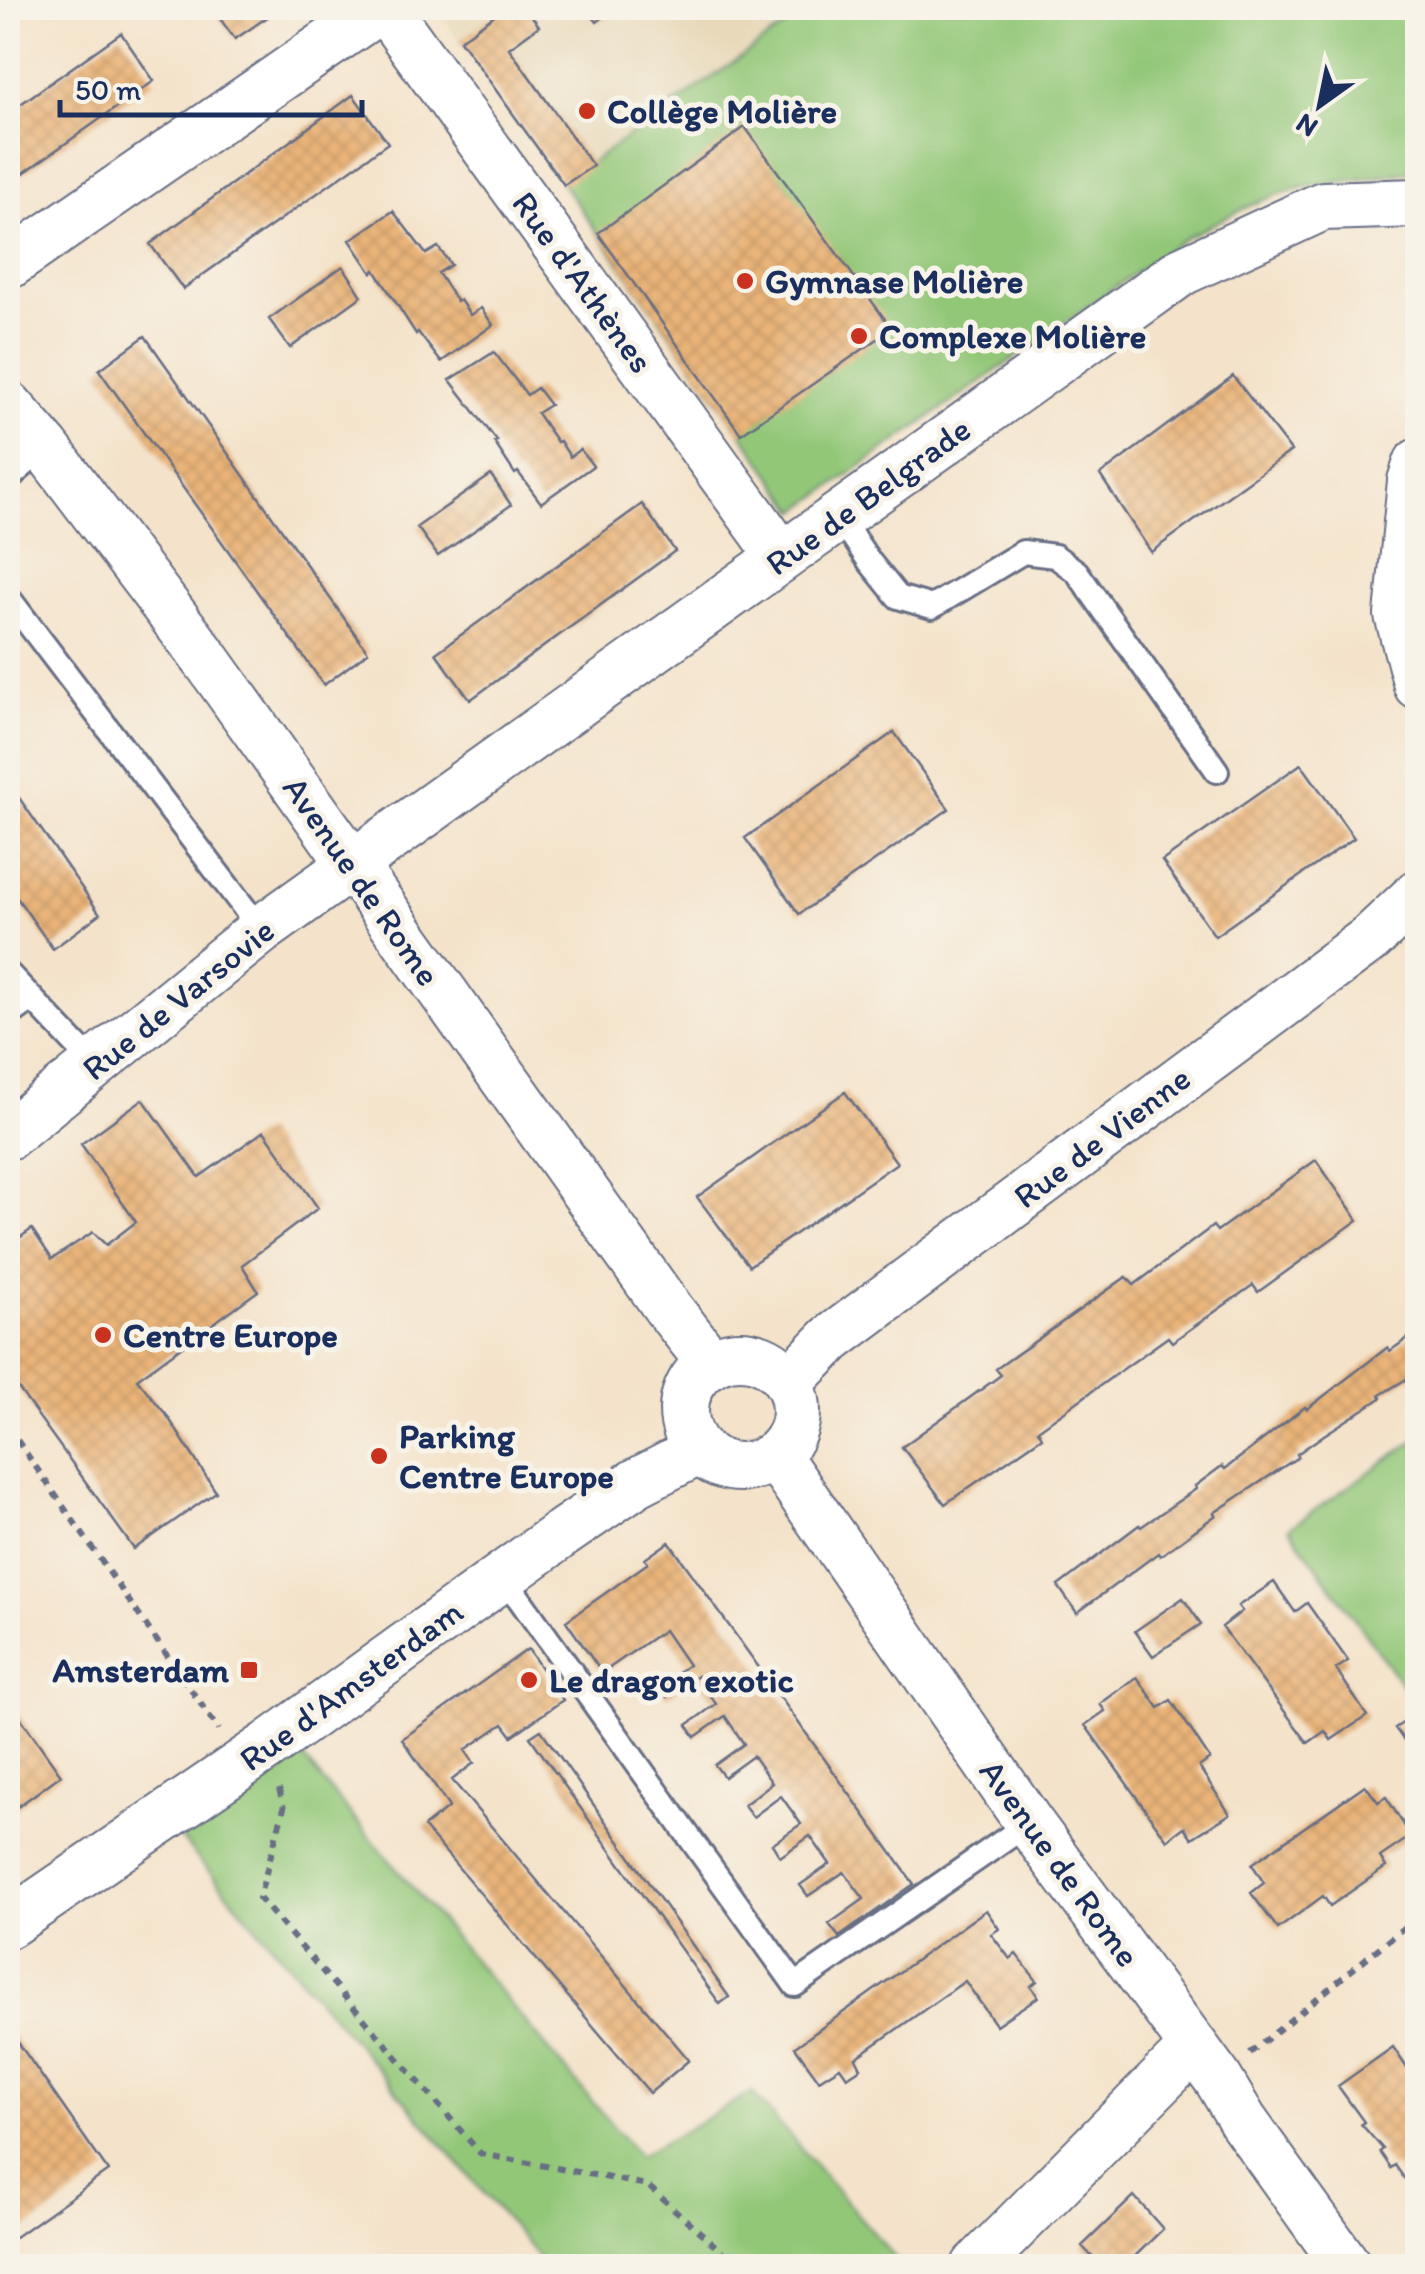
<svg xmlns="http://www.w3.org/2000/svg" width="1425" height="2274" viewBox="0 0 1425 2274" font-family="Itim,sans-serif">
<style>
.built{fill:#e8d9ba}
.park{fill:#93c778;stroke:#577b6b;stroke-width:2.5}
.building{fill:url(#building-cross-hatch)}
.lines{fill:none;stroke-linecap:round;stroke-linejoin:round}
.service-casing{stroke:#676e84;stroke-width:28}
.minor-casing{stroke:#676e84;stroke-width:52}
.path{stroke:#676e84;stroke-width:6;stroke-dasharray:8 8;stroke-linecap:butt}
.service{stroke:#fff;stroke-width:22}
.minor{stroke:#fff;stroke-width:48}
.poi-dot{fill:#c8321e;stroke:#f7f3e8;stroke-width:4}
.labels{text-anchor:middle;dominant-baseline:central;stroke-width:10;stroke-linejoin:round;paint-order:stroke}
.poi-label{font-size:35px;font-weight:bold;fill:#1b2f5e;stroke:#f7f3e8;text-anchor:start}
.street-label{font-size:35px;fill:#1b2f5e;stroke:#f7f3e8}
</style>
<defs>
<pattern id="building-cross-hatch" width="8" height="8" patternUnits="userSpaceOnUse" patternTransform="scale(2.5)"><rect width="8" height="8" fill="#eab479"/><path d="M0 0l8 8M0 8l8-8" fill="none" stroke="#c89b6b"/></pattern>
</defs>
<rect width="100%" height="100%" fill="#f7f3e8"/>
<filter id="ink" filterUnits="userSpaceOnUse"><feTurbulence type="fractalNoise" baseFrequency=".01" numOctaves="2"/><feDisplacementMap in="SourceGraphic" scale="20" xChannelSelector="R" yChannelSelector="G"/><feConvolveMatrix kernelMatrix="1 2 1 2 8 2 1 2 1" color-interpolation-filters="sRGB"/></filter>
<filter id="wash" filterUnits="userSpaceOnUse"><feTurbulence type="fractalNoise" baseFrequency=".0048" numOctaves="4" result="noise"/><feDisplacementMap in="SourceGraphic" scale="40" xChannelSelector="R" yChannelSelector="G"/><feGaussianBlur stdDeviation="2.25" result="paint"/><feColorMatrix in="noise" values="0 0 0 0 0 0 0 0 0 0 0 0 0 0 0 0 0 1.4 0 .05"/><feComposite in="paint" operator="in"/></filter>
<g filter="url(#wash)">
<rect width="100%" height="100%" fill="#f4e3ca"/>
<path class="built" d="M437,8h374l-249,175z"/>
<path class="park" d="M811,8h606v161c-37,11 -77,10 -116,19 -40,9 -79,32 -116,50l-388,273 -235,-328z
M1417,1439v266l-128,-177z
M294,1747l345,410 113,-65 150,174h-356l-369,-432z"/>
<g id="blocks">
<path class="building" d="M212,8h69l-46,31z
M504,8h22l13,18 -30,22 84,118 -29,19 -104,-145z
M586,8h29l-18,14z
M121,33l33,48 -146,103v-71z
M353,95l35,48 -205,146 -33,-45z
M745,127l147,202 -151,105 -143,-201z
M393,211l33,43 12,-7 13,18 -13,8 19,29 3,-2 10,15 11,-7 12,17 -52,37 -23,-30 -2,2 -41,-64 -3,3 -22,-33z
M343,266l19,30 -72,52 -21,-29z
M145,336l223,316 -44,33 -225,-315z
M494,352l33,43 10,-7 13,17 -13,8 20,29 3,-1 10,16 10,-8 13,17 -52,37 -23,-31 -3,2 -21,-32 3,-1 -47,-61z
M1233,376l58,75 -140,101 -51,-77z
M491,475l20,30 -73,51 -21,-29z
M642,504l33,47 -205,149 -34,-47z
M894,732l55,77 -150,105 -54,-76z
M1301,764l53,74 -139,98 -53,-75z
M8,782l92,132 -47,35 -45,-64z
M845,1092l52,71 -148,103 -52,-69z
M143,1099l56,78 65,-46 54,77 -76,57 16,26 -121,88 31,38 48,75 -82,57 -121,-168 -5,4v-139l24,-17 20,30 41,-27 13,13 30,-23 -55,-78z
M1316,1160l42,60 -100,72 -5,-7 -81,57 -4,-5 -130,93 4,7 -97,67 -43,-57 99,-72 -5,-6 130,-92 8,8 79,-59 4,5z
M1418,1331v41l-38,23 1,3 -57,37 -27,19 1,3 -84,56 2,2 -56,41 -2,-3 -81,60 -19,-27 81,-61 2,2 55,-38 -1,-3 27,-20 3,3 80,-62 2,2 81,-62 2,4z
M669,1542l245,342 -75,53 -10,-13 35,-25 -20,-27 -36,24 -8,-11 30,-21 -20,-28 -30,21 -8,-13 29,-20 -20,-28 -28,21 -9,-12 28,-22 -19,-27 -29,21 -9,-12 29,-21 -19,-28 -30,21 -8,-12 29,-21 -19,-28 -30,21 -8,-11 29,-21 -24,-35 -62,43 -36,-52 82,-58 -3,-4z
M1274,1582l21,30 12,-9 41,58 -12,8 31,47 -36,24 -6,-9 -17,12 -86,-116 20,-16 -4,-5z
M1183,1598l18,26 -48,32 -18,-25z
M528,1649l35,51 -51,36 -9,-12 -38,26 9,13 -22,17 237,280 -39,33 -226,-266 25,-20 -47,-68z
M1137,1677l22,31 12,-8 39,59 -11,8 31,47 -38,24 -8,-11 -17,13 -82,-115 20,-14 -5,-7z
M8,1700l53,75 -53,39z
M1418,1713v47l-23,-32z
M541,1730l188,267 -9,7 -190,-267z
M1365,1785l13,17 8,-5 25,39 -31,21 6,10 -56,39 -7,-10 -45,33 -27,-36 13,-10 -12,-19z
M986,1910l13,19 -8,5 19,25 6,-5 21,27 -6,5 7,11 -42,28 -31,-44 -109,77 5,10 -14,9 -7,-10 -21,13 -24,-33z
M8,2028l100,143 -97,69 -3,-5z
M1393,2047l18,27 7,-4v128l-23,-33 -4,3 -11,-16 3,-3 -22,-25 3,-2 -26,-36z
M1134,2196l29,33 -38,37h-24l-19,-20z"/>
</g>
</g>
<g filter="url(#ink)">
<use href="#blocks" fill-opacity="0" stroke="#676e84" stroke-width="2.5"/>
<g class="lines">
<g class="service-casing">
<path id="service" d="M8,479l37,-32
M839,516l30,45 29,36 34,10 91,-55 32,4 22,16 140,199
M8,597l253,333
M8,973l87,92
M8,1016l24,-17
M503,1576l292,409 234,-162"/>
</g>
<g class="minor-casing">
<path id="minor" d="M385,8l397,549
M8,265l372,-257
M8,405l37,42 163,215 459,645 43,55
M1418,463l-6,18 -13,134 19,70
M8,1135l253,-205 921,-659 141,-65 95,-3
M684 1411a56 56 0 1 1 112 0a56 56 0 1 1-112 0Z
M789,1382l42,-43 539,-400 48,-45
M776,1456l253,367 189,256 25,42 104,145
M8,1924l260,-178 292,-211 76,-52 62,-32
M976,2266l218,-219"/>
</g>
<path class="path" d="M8,1427l211,303
M279,1789l5,19 -25,90 222,256 166,31 91,81
M1250,2053l168,-137"/>
<use href="#service" class="service"/>
<use href="#minor" class="minor"/>
</g>
</g>
<g class="poi-dot">
<circle cx="587" cy="111" r="10"/>
<circle cx="745" cy="281" r="10"/>
<circle cx="859" cy="336" r="10"/>
<circle cx="103" cy="1335" r="10"/>
<circle cx="379" cy="1456" r="10"/>
<rect x="239" y="1660" width="20" height="20" rx="5"/>
<circle cx="529" cy="1680" r="10"/>
</g>
<g class="labels">
<g class="poi-label">
<text x="607" y="111">Collège Molière</text>
<text x="765" y="281">Gymnase Molière</text>
<text x="879" y="336">Complexe Molière</text>
<text x="123" y="1335">Centre Europe</text>
<text x="399" y="1436">Parking<tspan x="399" dy="40">Centre Europe</tspan></text>
<text x="229" y="1670" text-anchor="end">Amsterdam</text>
<text x="549" y="1680">Le dragon exotic</text>
</g>
<g class="street-label">
<text transform="translate(583 282) rotate(54)">Rue d'Athènes</text>
<text transform="translate(868 496) rotate(-36)">Rue de Belgrade</text>
<text transform="translate(362 881) rotate(55)">Avenue de Rome</text>
<text transform="translate(178 999) rotate(-39)">Rue de Varsovie</text>
<text transform="translate(1102 1137) rotate(-37)">Rue de Vienne</text>
<text transform="translate(351 1685) rotate(-36)">Rue d'Amsterdam</text>
<text transform="translate(1060 1863) rotate(54)">Avenue de Rome</text>
</g>
</g>
<rect width="1425" height="2274" fill="none" stroke="#f7f3e8" stroke-width="40"/>
<g transform="translate(1320 105) rotate(213)" stroke="#f7f3e8" stroke-width="8" paint-order="stroke">
<path d="M0-8L18 38L0 25L-18 38Z" fill="#1b2f5e"/>
<text y="-15" font-size="28" font-weight="bold" text-anchor="middle" fill="#1b2f5e">N</text>
</g>
<path d="M60 100v15h302v-15" fill="none" stroke="#1b2f5e" stroke-width="5"/>
<text x="75" y="100" font-size="30" fill="#1b2f5e" stroke="#f7f3e8" stroke-width="8" paint-order="stroke">50 m</text>
</svg>
